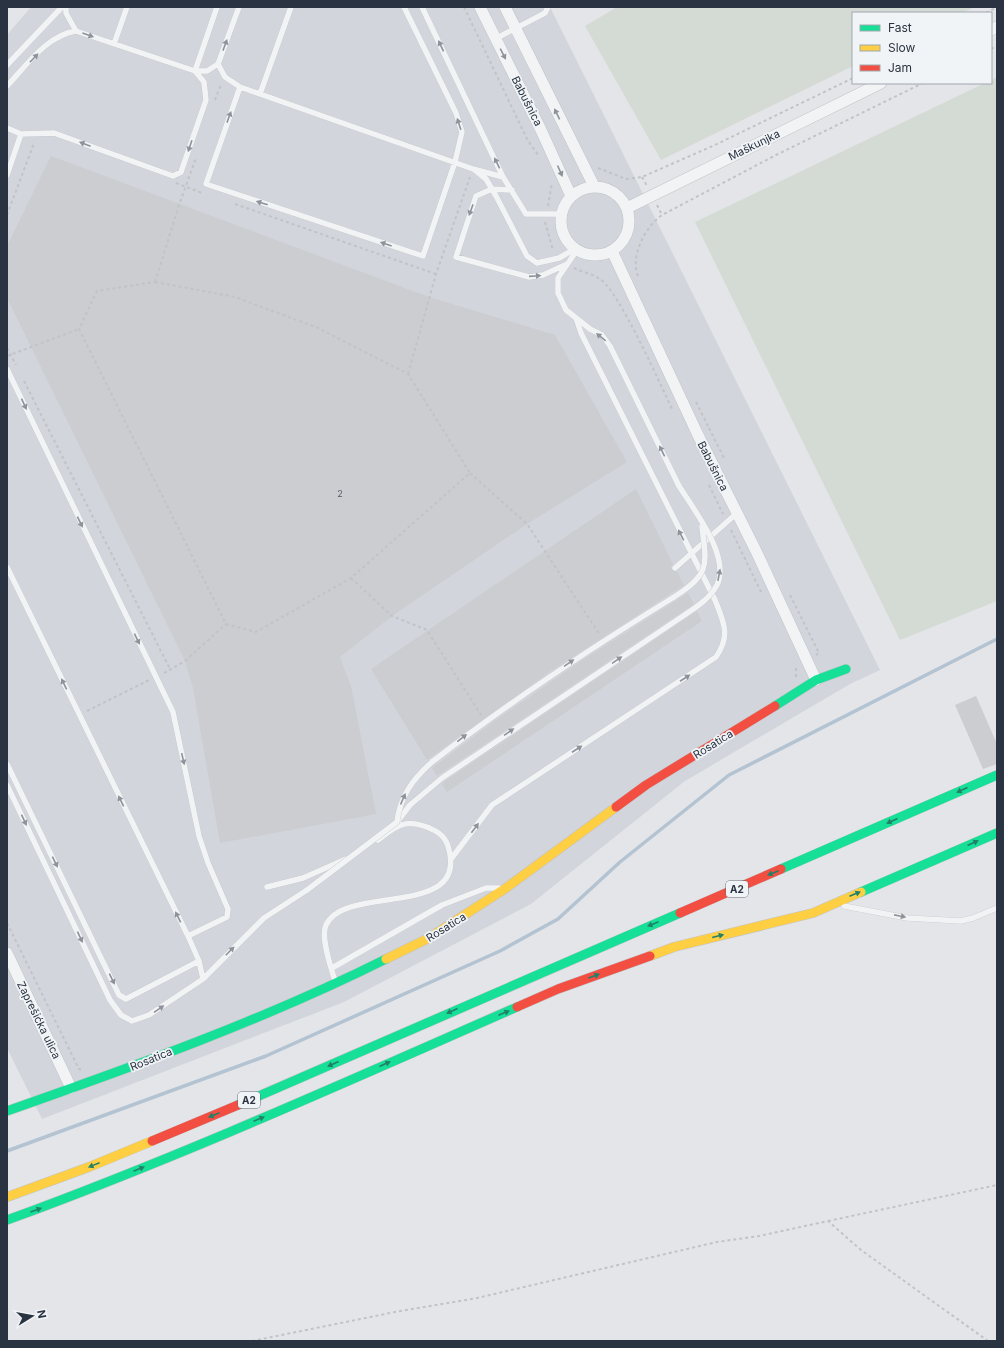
<svg xmlns="http://www.w3.org/2000/svg" width="1004" height="1348" viewBox="0 0 1004 1348" font-family="Inter,sans-serif">
<style>
.built{fill:#d2d5db}
.green{fill:#d4dbd4}
.lines{fill:none;stroke-linecap:round;stroke-linejoin:round}
.stream{stroke:#b3c3d2;stroke-width:3.5}
.building{fill:#cbcdd0}
.lane-casing{stroke:#c1c3c6;stroke-width:6}
.street-casing{stroke:#c1c3c6;stroke-width:12}
.fast-casing{stroke:#c1c3c6;stroke-width:10}
.slow-casing{stroke:#c1c3c6;stroke-width:10}
.jam-casing{stroke:#c1c3c6;stroke-width:10}
.path{stroke:#c2c3c8;stroke-width:2;stroke-dasharray:3 3;stroke-linecap:butt}
.lane{stroke:#f2f3f5;stroke-width:5.5}
.street{stroke:#f2f3f5;stroke-width:11}
.fast{stroke:#16e098;stroke-width:9}
.slow{stroke:#ffcf43;stroke-width:9}
.jam{stroke:#f24e42;stroke-width:9}
.lane-bridge-casing{stroke:#c1c3c6;stroke-width:6;stroke-linecap:butt}
.lane-bridge{stroke:#f2f3f5;stroke-width:5.5}
.oneway{fill:#8e939b}
.oneway2{fill:#218168}
.labels{text-anchor:middle;dominant-baseline:central;stroke-width:3.5;stroke-linejoin:round;paint-order:stroke}
.number-label{font-size:9px;fill:#535a66}
.shield{fill:#f1f4f7;stroke:#666d78;stroke-width:1}
.shield-label{font-size:10px;font-weight:bold;fill:#2a3341}
.street-label{font-size:11px;fill:#2a3341;stroke:#f1f4f7}
</style>
<rect width="100%" height="100%" fill="#e3e5e8"/>
<path class="built" d="M31,7h519l330,663 -30,14 -165,97 -154,123 -187,98 -302,117 -35,-71v-1013z"/>
<path class="green" d="M617,7h357l-12,6h-109v53l-192,94 -76,-134z
M997,77v524l-97,39 -205,-418 290,-139h6v-3z"/>
<g class="lines">
<path class="stream" d="M7,1151l259,-95 234,-105 58,-32 62,-57 109,-87 268,-136"/>
</g>
<path class="building" d="M51,156l378,141 126,38 72,127 -100,62 -135,92 -52,41 11,29 25,128 -156,29 -27,-155 -8,-27 -178,-363v-52z
M636,489l37,75 -2,3 1,3 5,2 7,13 -136,88 -121,87 -56,-91z
M688,593l6,11 -257,172 -5,-8 61,-46 91,-63z
M697,611l5,10 -255,171 -5,-8 3,-3z
M976,696l21,48v20l-14,5 -28,-64z"/>
<g class="lines">
<g class="lane-casing">
<path id="lane" d="M66,7v6l10,18 119,40h12l11,-7 21,-57
M422,7l81,170 23,37h36
M495,39l50,-26 3,-6
M114,44l13,-37
M218,64l7,13 15,10 233,82 30,8
M7,65l55,-58
M7,86c19,-20 40,-51 69,-55
M240,87l-34,97 217,72 32,-94 7,-30 -6,-19 -52,-106
M260,94l31,-87
M7,128l14,6 33,-1 119,43 8,-4 25,-72 -2,-18 -9,-11 22,-64
M475,170l11,9 10,17 31,60 10,7 22,-5 16,-9
M7,175l14,-41
M512,190l-20,-1 -16,7 -20,61 73,20 14,-2 24,-11
M577,250l-19,28v15l8,17 24,19 12,6 8,11 69,140
M7,369l166,343 26,124 9,27 20,46 -1,8 -39,19
M7,567l181,369 11,25 4,18
M675,568l62,-55
M432,762c77,-60 159,-114 242,-165
M7,764l112,231 7,4 73,-38
M7,785l103,215 11,15 11,6 17,-6 54,-36 61,-61 43,-28
M397,822l13,-17 32,-27 244,-164
M451,859l41,-54 224,-148c15,-22 8,-34 -1,-57l-134,-267 -5,-15
M267,887l36,-9 43,-19
M844,906l63,12 54,3 12,-3 24,-10
M332,968l110,-63 44,-17h13
M336,984c-4,-13 -16,-47 -10,-59 19,-42 145,-5 122,-79 -4,-12 -13,-16 -24,-20 -21,-7 -30,2 -46,14"/>
</g>
<g class="street-casing">
<path id="street" d="M480,7l61,123 30,66
M505,7l89,179
M991,30l6,-3
M561 221a34 34 0 1 1 68 0a34 34 0 1 1-68 0Z
M627,208l254,-125
M612,251l85,182 59,118 60,129
M7,953l64,135"/>
</g>
<g class="fast-casing">
<path id="fast" d="M775,706l41,-26 30,-11
M781,869l216,-94
M861,892l136,-59
M238,1105l442,-192
M7,1111c128,-45 257,-91 379,-152
M7,1220c173,-63 341,-139 510,-213"/>
</g>
<g class="slow-casing">
<path id="slow" d="M650,956l24,-9 139,-34 48,-21
M386,959l43,-21 77,-50 110,-81
M7,1197l82,-30 63,-26"/>
</g>
<g class="jam-casing">
<path id="jam" d="M616,807l30,-22 129,-79
M680,913l101,-44
M517,1007l41,-18 92,-33
M152,1141l86,-36"/>
</g>
<path class="path" d="M464,7l64,134 11,15
M986,13l11,-6
M991,49l6,-3
M215,100l6,-16
M598,168l28,11 16,-2 73,-32 138,-67
M642,177l5,9
M176,183l26,10
M235,204l201,70
M657,205l5,10
M548,206l4,-23
M7,215l27,-72
M545,222l8,28
M574,268c8,4 19,6 26,11 19,12 61,107 73,132
M638,276c-8,-20 7,-49 24,-61l114,-60 147,-72
M155,282l80,15 83,31 90,46 62,99 -119,105 -95,54 -30,-8 -147,-295 18,-38z
M155,282l24,-77 17,-47
M7,348l9,17
M7,356l72,-27
M408,374l28,-100 34,-97
M24,381l146,288
M696,402l13,26
M709,428l15,30
M470,473l57,51 73,111
M709,485l14,29
M731,530l31,64
M351,578l41,38 35,14 54,85
M790,595l29,58 -3,2
M164,673l21,-12 41,-37
M796,677v-12
M87,711l62,-31
M7,923l72,146 4,1
M828,1221l169,-36
M252,1341l143,-29 82,-14 240,-56 42,-6 69,-15 33,29 127,91"/>
<use href="#lane" class="lane"/>
<use href="#street" class="street"/>
<use href="#fast" class="fast"/>
<use href="#slow" class="slow"/>
<use href="#jam" class="jam"/>
<g class="lane-bridge-casing">
<path id="lane-bridge" d="M679,486c15,24 52,71 38,99 -7,13 -19,21 -31,29
M674,597c36,-23 33,-31 28,-70
M307,890l90,-68c3,-26 16,-43 35,-60"/>
</g>
<use href="#lane-bridge" class="lane-bridge"/>
</g>
<defs><path id="oneway-solid" d="M-6-.8H1V-3.2L6.5 0L1 3.2V.8H-6Z"/></defs>
<g class="oneway">
<use href="#oneway-solid" transform="translate(88 35) rotate(20)"/>
<use href="#oneway-solid" transform="translate(225 45) rotate(-70)"/>
<use href="#oneway-solid" transform="translate(441 46) rotate(-115)"/>
<use href="#oneway-solid" transform="translate(503 54) rotate(63)"/>
<use href="#oneway-solid" transform="translate(34 58) rotate(-46)"/>
<use href="#oneway-solid" transform="translate(557 114) rotate(-116)"/>
<use href="#oneway-solid" transform="translate(229 117) rotate(-70)"/>
<use href="#oneway-solid" transform="translate(459 124) rotate(-108)"/>
<use href="#oneway-solid" transform="translate(85 144) rotate(-159)"/>
<use href="#oneway-solid" transform="translate(190 146) rotate(109)"/>
<use href="#oneway-solid" transform="translate(497 163) rotate(-116)"/>
<use href="#oneway-solid" transform="translate(560 171) rotate(66)"/>
<use href="#oneway-solid" transform="translate(262 203) rotate(-162)"/>
<use href="#oneway-solid" transform="translate(471 210) rotate(110)"/>
<use href="#oneway-solid" transform="translate(386 244) rotate(-161)"/>
<use href="#oneway-solid" transform="translate(535 276) rotate(-4)"/>
<use href="#oneway-solid" transform="translate(601 337) rotate(-141)"/>
<use href="#oneway-solid" transform="translate(24 404) rotate(65)"/>
<use href="#oneway-solid" transform="translate(662 451) rotate(-116)"/>
<use href="#oneway-solid" transform="translate(80 522) rotate(64)"/>
<use href="#oneway-solid" transform="translate(681 535) rotate(-117)"/>
<use href="#oneway-solid" transform="translate(719 575) rotate(-79)"/>
<use href="#oneway-solid" transform="translate(137 639) rotate(64)"/>
<use href="#oneway-solid" transform="translate(617 660) rotate(-34)"/>
<use href="#oneway-solid" transform="translate(569 663) rotate(-34)"/>
<use href="#oneway-solid" transform="translate(685 678) rotate(-33)"/>
<use href="#oneway-solid" transform="translate(64 684) rotate(-116)"/>
<use href="#oneway-solid" transform="translate(509 732) rotate(-34)"/>
<use href="#oneway-solid" transform="translate(462 738) rotate(-38)"/>
<use href="#oneway-solid" transform="translate(577 749) rotate(-33)"/>
<use href="#oneway-solid" transform="translate(183 759) rotate(77)"/>
<use href="#oneway-solid" transform="translate(403 799) rotate(-66)"/>
<use href="#oneway-solid" transform="translate(121 801) rotate(-116)"/>
<use href="#oneway-solid" transform="translate(24 820) rotate(65)"/>
<use href="#oneway-solid" transform="translate(475 828) rotate(-53)"/>
<use href="#oneway-solid" transform="translate(55 862) rotate(64)"/>
<use href="#oneway-solid" transform="translate(900 916) rotate(11)"/>
<use href="#oneway-solid" transform="translate(178 917) rotate(-116)"/>
<use href="#oneway-solid" transform="translate(80 937) rotate(65)"/>
<use href="#oneway-solid" transform="translate(230 951) rotate(-45)"/>
<use href="#oneway-solid" transform="translate(112 979) rotate(64)"/>
<use href="#oneway-solid" transform="translate(159 1009) rotate(-34)"/>
</g>
<g class="oneway2">
<use href="#oneway-solid" transform="translate(962 790) rotate(156)"/>
<use href="#oneway-solid" transform="translate(892 821) rotate(156)"/>
<use href="#oneway-solid" transform="translate(973 843) rotate(-24)"/>
<use href="#oneway-solid" transform="translate(773 873) rotate(157)"/>
<use href="#oneway-solid" transform="translate(855 894) rotate(-23)"/>
<use href="#oneway-solid" transform="translate(653 924) rotate(157)"/>
<use href="#oneway-solid" transform="translate(718 936) rotate(-14)"/>
<use href="#oneway-solid" transform="translate(594 976) rotate(-20)"/>
<use href="#oneway-solid" transform="translate(452 1011) rotate(156)"/>
<use href="#oneway-solid" transform="translate(504 1013) rotate(-23)"/>
<use href="#oneway-solid" transform="translate(333 1064) rotate(156)"/>
<use href="#oneway-solid" transform="translate(385 1064) rotate(-24)"/>
<use href="#oneway-solid" transform="translate(214 1115) rotate(157)"/>
<use href="#oneway-solid" transform="translate(259 1119) rotate(-23)"/>
<use href="#oneway-solid" transform="translate(94 1165) rotate(158)"/>
<use href="#oneway-solid" transform="translate(139 1169) rotate(-23)"/>
<use href="#oneway-solid" transform="translate(36 1210) rotate(-20)"/>
</g>
<g class="labels">
<g class="number-label">
<text x="340" y="493">2</text>
</g>
<g class="shield">
<rect x="726" y="881" width="22" height="16" rx="3"/>
<rect x="238" y="1092" width="22" height="16" rx="3"/>
</g>
<g class="shield-label">
<text x="737" y="889">A2</text>
<text x="249" y="1100">A2</text>
</g>
<g class="street-label">
<text transform="translate(527 101) rotate(63)">Babušnica</text>
<text transform="translate(754 145) rotate(-26)">Maškunjka</text>
<text transform="translate(713 466) rotate(63)">Babušnica</text>
<text transform="translate(713 744) rotate(-32)">Rosatica</text>
<text transform="translate(446 927) rotate(-32)">Rosatica</text>
<text transform="translate(39 1020) rotate(64)">Zaprešićka ulica</text>
<text transform="translate(151 1059) rotate(-22)">Rosatica</text>
</g>
</g>
<rect width="1004" height="1348" fill="none" stroke="#2a3341" stroke-width="16"/>
<rect x="852" y="12" width="140" height="72" fill="#f1f4f7" stroke="#a1a7ae"/>
<rect x="860" y="25" width="20" height="6" fill="#16e098" stroke="#a1a7ae"/>
<text x="888" y="32" font-size="12" fill="#2a3341">Fast</text>
<rect x="860" y="45" width="20" height="6" fill="#ffcf43" stroke="#a1a7ae"/>
<text x="888" y="52" font-size="12" fill="#2a3341">Slow</text>
<rect x="860" y="65" width="20" height="6" fill="#f24e42" stroke="#a1a7ae"/>
<text x="888" y="72" font-size="12" fill="#2a3341">Jam</text>
<g transform="translate(32 1316) rotate(79)" stroke="#f1f4f7" stroke-width="3" paint-order="stroke">
<path d="M0-3L7 15L0 10L-7 15Z" fill="#2a3341"/>
<text y="-6" font-size="11" font-weight="bold" text-anchor="middle" fill="#2a3341">N</text>
</g>
</svg>
